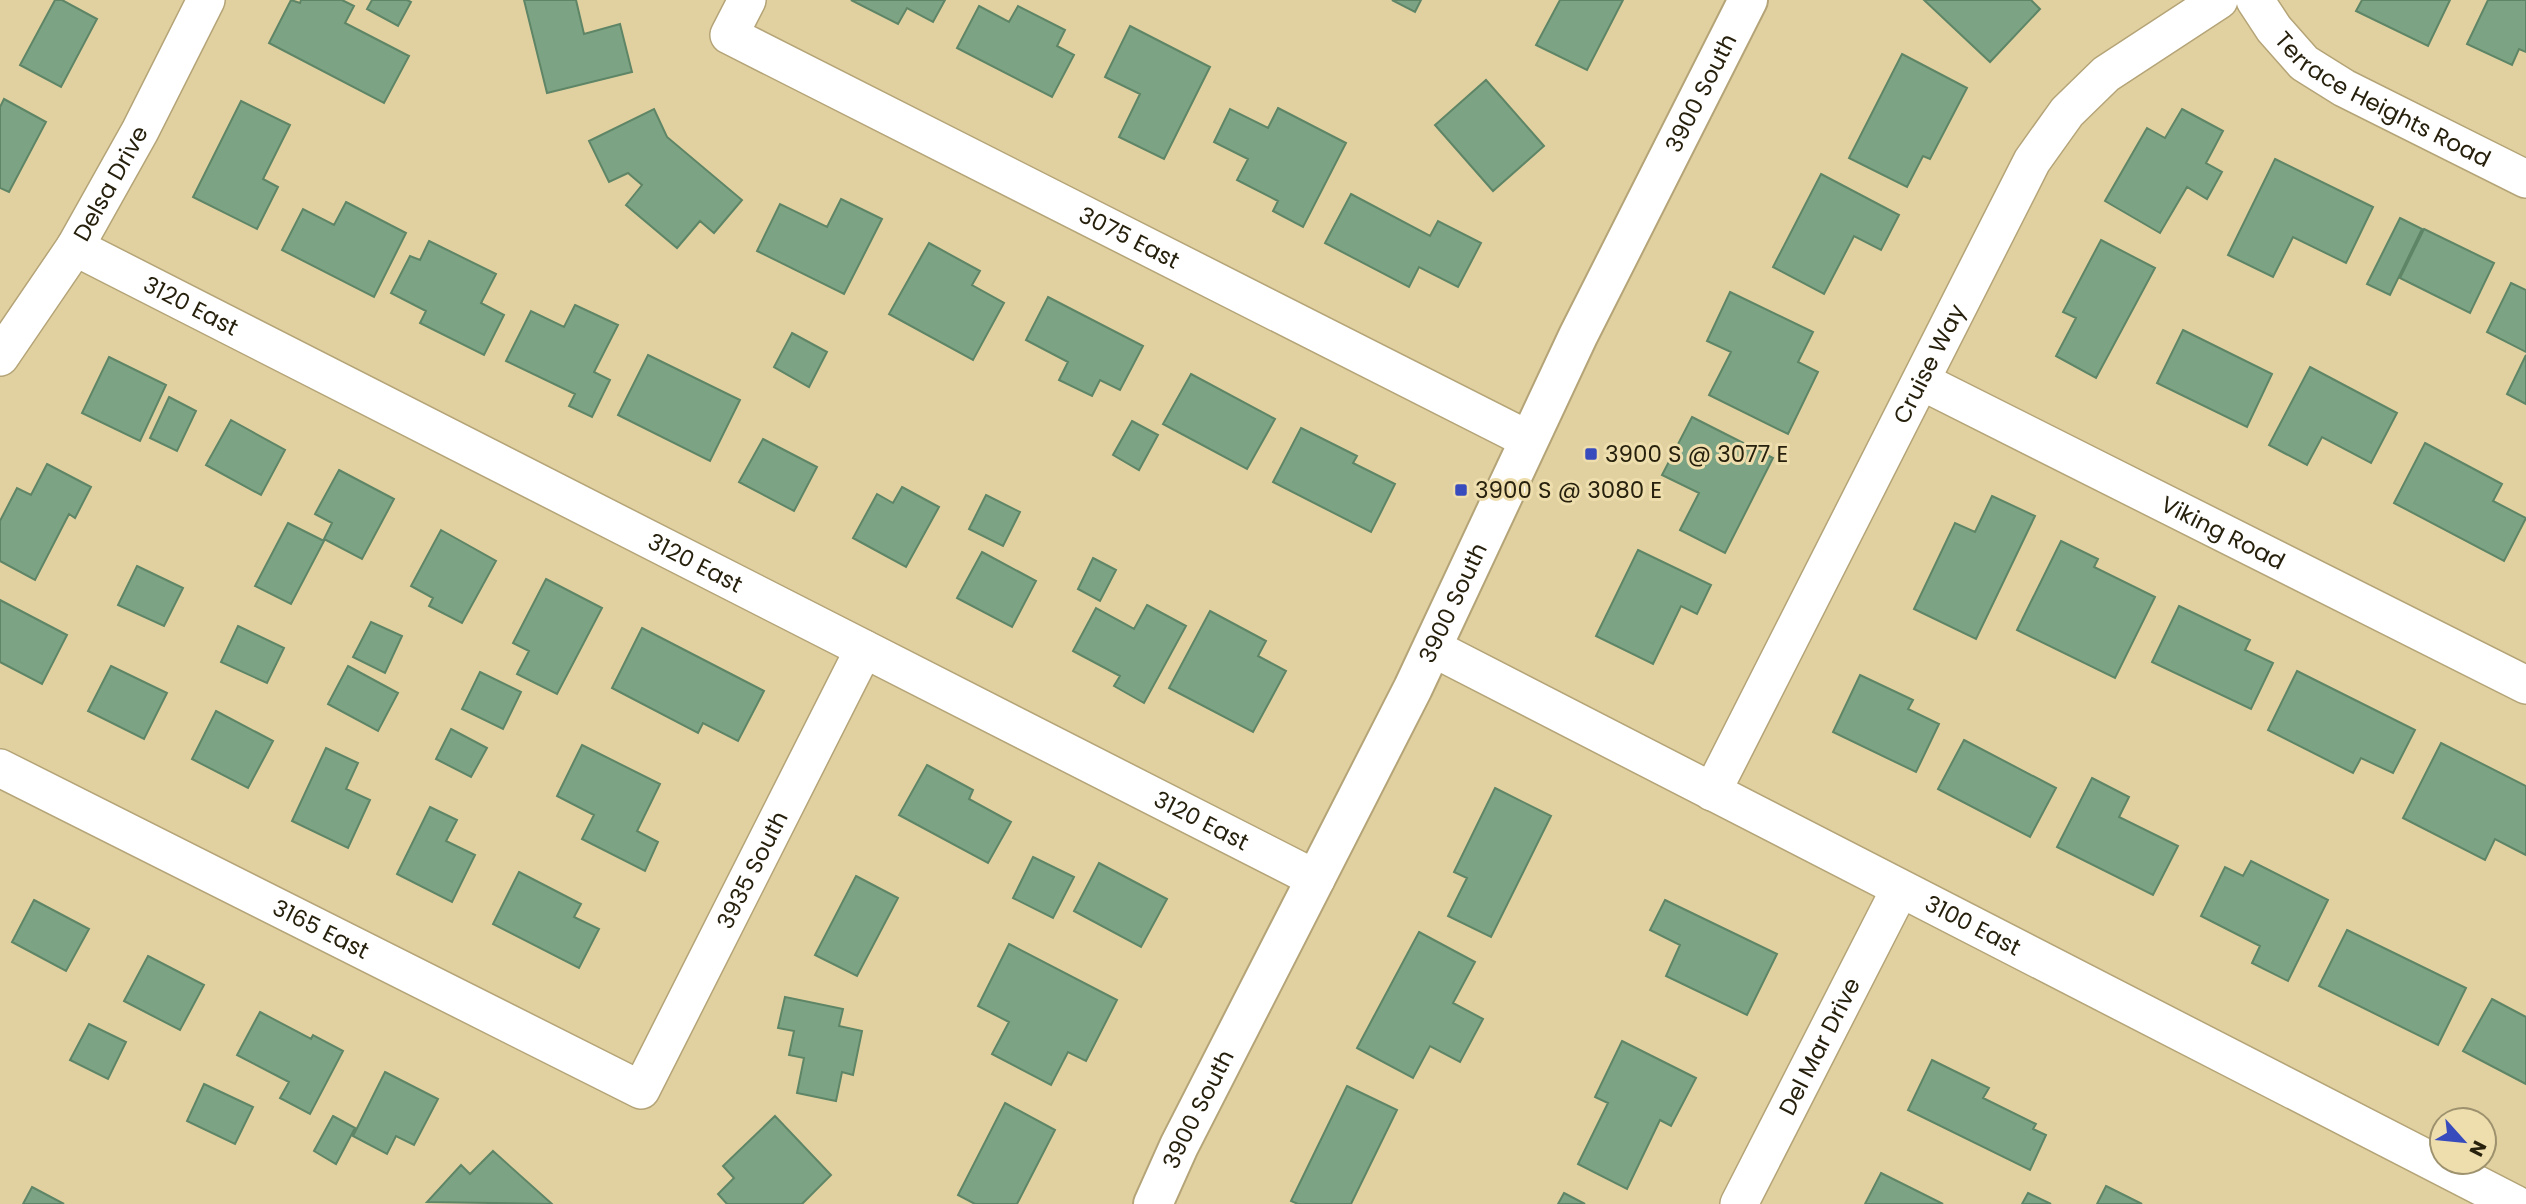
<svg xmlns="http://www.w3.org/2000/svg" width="2526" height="1204" viewBox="0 0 2526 1204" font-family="Poppins,sans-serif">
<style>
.building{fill:#7ca484;stroke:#5e8566;stroke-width:2}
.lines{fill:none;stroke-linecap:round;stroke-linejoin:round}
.street-casing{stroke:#b4a477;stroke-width:40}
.secondary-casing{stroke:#b4a477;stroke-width:42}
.street{stroke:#fff;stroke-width:37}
.secondary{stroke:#fff;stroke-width:38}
.poi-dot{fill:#384bbd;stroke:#eedeae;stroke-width:2.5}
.labels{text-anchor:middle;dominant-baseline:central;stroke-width:6;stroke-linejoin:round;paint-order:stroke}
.street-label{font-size:23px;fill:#26200d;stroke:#eedeae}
.poi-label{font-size:23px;fill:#26200d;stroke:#eedeae;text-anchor:start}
</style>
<rect width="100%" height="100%" fill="#e1d1a1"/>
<path class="building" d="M55,0h7l35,19 -36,68 -41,-22z
M291,0l9,3 1,-3h41l12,6 -9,17 64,33 -25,47 -115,-60z
M372,0h35l4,2 -13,24 -31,-17z
M524,0h52l8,34 36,-10 12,48 -85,21z
M851,0h94l-12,22 -26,-14 -9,16z
M1392,0h29l-6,12z
M1560,0h63l-36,70 -51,-25z
M1924,0h107l9,9 -50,53z
M2362,0h88l-22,46 -72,-35z
M2488,0h38v52l-7,-3 -7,16 -45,-21z
M979,6l30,16 9,-16 47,24 -8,16 17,9 -22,42 -95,-49z
M1130,26l80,41 -46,92 -45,-22 21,-43 -35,-17z
M1902,54l65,34 -37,71 -7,-3 -16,31 -58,-29z
M1486,80l58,66 -51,45 -58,-66z
M4,99l42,23 -37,70 -9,-4v-81z
M241,101l49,24 -27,54 15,8 -21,42 -64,-32z
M1278,108l68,35 -43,84 -30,-16 5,-10 -41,-21 11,-21 -34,-17 16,-33 38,19z
M654,109l13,28 75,63 -28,33 -14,-12 -23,27 -51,-43 16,-20 -14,-12 -19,9 -20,-41z
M2182,109l41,22 -17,32 16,9 -15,27 -20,-12 -27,46 -55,-32 42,-73 18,10z
M2275,159l98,48 -27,56 -53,-26 -20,40 -45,-22z
M1821,174l78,41 -18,35 -27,-14 -30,58 -51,-27z
M1351,194l79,42 8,-15 43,22 -23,44 -39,-20 -10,20 -84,-44z
M841,199l41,20 -38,75 -87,-43 23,-47 47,23z
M346,202l60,31 -32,64 -92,-47 21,-41 31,16z
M2400,218l22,11 -32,66 -23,-11z
M2424,229l70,34 -24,50 -70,-35z
M2101,240l54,28 -59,110 -40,-22 20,-38 -13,-6z
M429,241l67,33 -15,29 23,12 -20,40 -64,-32 6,-12 -35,-18 19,-37 10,4z
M929,243l51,28 -8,14 32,18 -31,57 -84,-46z
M2511,283l15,7v62l-39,-20z
M1730,292l83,40 -15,30 20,10 -30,62 -79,-39 22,-43 -24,-11z
M1048,297l95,49 -23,44 -20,-10 -8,16 -33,-16 9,-18 -42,-22z
M575,305l43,20 -24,47 16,8 -18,37 -23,-11 6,-12 -69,-33 25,-50 33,16z
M2183,330l89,44 -25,53 -90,-44z
M792,333l35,19 -18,35 -35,-20z
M648,355l92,45 -30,61 -92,-46z
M2526,355v49l-19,-10z
M109,357l57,28 -26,56 -58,-28z
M2310,367l87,46 -26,50 -49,-26 -15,28 -38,-20z
M1191,374l84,45 -28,50 -84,-45z
M169,397l27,14 -19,40 -27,-13z
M1692,417l81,41 -48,95 -45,-23 19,-37 -37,-18z
M231,420l54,30 -24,45 -55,-30z
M1132,421l26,14 -19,35 -26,-15z
M1301,428l56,28 -4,7 42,21 -24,48 -98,-50z
M763,439l54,28 -23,44 -55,-29z
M2425,443l77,41 -9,17 33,17 -22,43 -110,-58z
M47,464l44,23 -16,31 -6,-4 -34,66 -35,-19v-40l17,-33 14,7z
M339,470l55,29 -32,60 -38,-20 8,-16 -17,-9z
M902,487l37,20 -33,60 -53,-29 24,-44 16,9z
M986,495l34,17 -17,34 -34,-17z
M1992,496l43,20 -59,123 -62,-30 41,-86 20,9z
M288,523l36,18 -33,63 -36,-18z
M441,530l55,31 -34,62 -33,-17 4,-8 -22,-12z
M2061,541l37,18 -4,8 61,30 -40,81 -98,-48z
M1638,550l73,35 -14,29 -16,-8 -28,58 -57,-28z
M982,552l54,29 -24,46 -55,-29z
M1093,558l23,12 -16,31 -22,-12z
M137,566l46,22 -19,38 -46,-21z
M546,579l56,29 -45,86 -40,-20 12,-23 -16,-8z
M0,600l67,35 -25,49 -42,-22z
M1147,605l39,21 -42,77 -30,-17 6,-10 -47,-25 23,-43 38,21z
M2179,606l71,34 -5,10 28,13 -22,46 -99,-47z
M1210,611l56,30 -8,15 28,15 -33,61 -84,-44z
M371,622l31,14 -17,37 -32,-16z
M238,626l46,22 -17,35 -46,-21z
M642,628l122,63 -26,50 -35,-18 -5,10 -86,-45z
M111,666l56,27 -23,46 -56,-28z
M348,666l50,27 -20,38 -50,-27z
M2297,671l118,59 -22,43 -32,-15 -8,15 -85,-43z
M480,672l41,20 -18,37 -41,-20z
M1860,675l53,25 -5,9 31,15 -23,48 -83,-40z
M216,711l57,30 -25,47 -56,-29z
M451,729l36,19 -16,29 -35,-18z
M1964,740l92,48 -26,49 -92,-48z
M2441,743l85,43v69l-31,-16 -10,21 -82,-42z
M582,745l78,39 -23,47 21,11 -13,29 -63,-32 12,-24 -37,-19z
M326,748l32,15 -12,26 24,11 -22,48 -56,-27z
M927,765l46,25 -4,9 42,23 -23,41 -89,-48z
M2092,778l37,19 -10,20 59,29 -25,49 -96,-48z
M1495,788l56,28 -60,121 -43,-21 19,-38 -13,-6z
M430,807l27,13 -11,21 29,14 -23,47 -55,-28z
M1033,857l41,20 -21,41 -40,-20z
M2251,861l77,39 -40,81 -36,-18 8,-17 -59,-30 24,-49 18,9z
M1099,863l68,36 -26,48 -67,-36z
M519,872l62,32 -7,13 25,12 -20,39 -86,-44z
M856,876l42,22 -41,78 -42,-21z
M34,900l55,29 -23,42 -54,-29z
M1665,900l112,54 -30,61 -81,-39 14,-31 -30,-15z
M2347,930l119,58 -28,57 -119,-59z
M1419,932l56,30 -22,41 30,16 -23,43 -30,-16 -17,32 -56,-30z
M1009,944l108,56 -31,61 -18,-9 -17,33 -59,-31 17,-32 -31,-16z
M148,956l56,29 -24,45 -56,-29z
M785,997l58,12 -4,17 23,5 -9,44 -11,-3 -6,29 -39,-8 7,-35 -15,-3 5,-24 -16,-3z
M2492,999l34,18v67l-63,-33z
M260,1012l51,27 2,-4 30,16 -33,63 -30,-16 9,-16 -52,-27z
M89,1024l37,18 -18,37 -38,-19z
M1622,1041l74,37 -25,48 -11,-6 -33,69 -49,-25 30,-61 -13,-6z
M1932,1060l57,28 -6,10 53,26 -3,5 13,6 -16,35 -122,-60z
M385,1072l53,27 -24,46 -18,-9 -9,18 -34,-18z
M204,1084l49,23 -18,37 -48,-23z
M1347,1086l50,24 -46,94h-53l-7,-3z
M1005,1103l50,27 -38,74h-42l-17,-9z
M333,1116l22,12 -19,36 -22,-13z
M775,1116l56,59 -29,29h-75l-9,-10 16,-16 -11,-12z
M493,1151l59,53 -125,-2 34,-37 9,9z
M1881,1173l62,31h-78z
M2106,1186l36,18h-45z
M32,1187l32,17h-41z
M1564,1193l21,11h-27z
M2028,1193l23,11h-29z"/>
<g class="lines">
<g class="street-casing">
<g id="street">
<path id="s1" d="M747,0l-18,35 800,405"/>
<path id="s2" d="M2255,0l19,29 30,34 40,25 182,91"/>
<path id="s3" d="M75,247l1241,632"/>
<path id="s4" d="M0,357l75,-110 65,-116 66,-131"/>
<path id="s5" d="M1921,381l605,304"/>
<path id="s6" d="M1433,648l1082,556"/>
<path id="s7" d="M0,768l641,322 223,-441"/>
<path id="s8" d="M1712,792l320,-631 35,-49 39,-38 113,-74"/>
<path id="s9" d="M1739,1204l161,-315"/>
</g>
</g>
<g class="secondary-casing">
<g id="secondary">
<path id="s10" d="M1153,1204l26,-58 234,-458 165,-352 170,-336"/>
</g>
</g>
<use href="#street" class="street"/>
<use href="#secondary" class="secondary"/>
</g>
<g class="poi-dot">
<rect x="1584" y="447" width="14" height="14" rx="3.5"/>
<rect x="1454" y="483" width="14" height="14" rx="3.5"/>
</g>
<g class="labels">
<g class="street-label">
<text stroke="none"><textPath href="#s10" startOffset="1239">3900 South</textPath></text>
<text stroke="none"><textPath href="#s2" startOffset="166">Terrace Heights Road</textPath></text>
<text stroke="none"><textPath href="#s4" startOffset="206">Delsa Drive</textPath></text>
<text stroke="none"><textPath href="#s1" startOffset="488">3075 East</textPath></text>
<text stroke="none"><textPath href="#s3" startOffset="130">3120 East</textPath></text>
<text stroke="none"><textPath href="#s8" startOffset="480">Cruise Way</textPath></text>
<text stroke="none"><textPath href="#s5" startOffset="338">Viking Road</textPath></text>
<text stroke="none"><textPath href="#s3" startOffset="696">3120 East</textPath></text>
<text stroke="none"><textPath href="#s10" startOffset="672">3900 South</textPath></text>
<text stroke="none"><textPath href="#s3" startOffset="1264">3120 East</textPath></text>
<text stroke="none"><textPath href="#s7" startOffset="964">3935 South</textPath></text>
<text stroke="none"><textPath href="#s6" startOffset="607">3100 East</textPath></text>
<text stroke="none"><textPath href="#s7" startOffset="359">3165 East</textPath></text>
<text stroke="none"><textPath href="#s9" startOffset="177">Del Mar Drive</textPath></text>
<text stroke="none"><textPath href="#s10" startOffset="105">3900 South</textPath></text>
</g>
<g class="poi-label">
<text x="1605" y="454">3900 S @ 3077 E</text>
<text x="1475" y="490">3900 S @ 3080 E</text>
</g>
</g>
<g transform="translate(2463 1141) rotate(117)"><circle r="33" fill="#eedeae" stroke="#9e926e" stroke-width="2"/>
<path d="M0-5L12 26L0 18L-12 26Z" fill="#384bbd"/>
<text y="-10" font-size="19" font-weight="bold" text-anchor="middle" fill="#26200d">N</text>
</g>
</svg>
